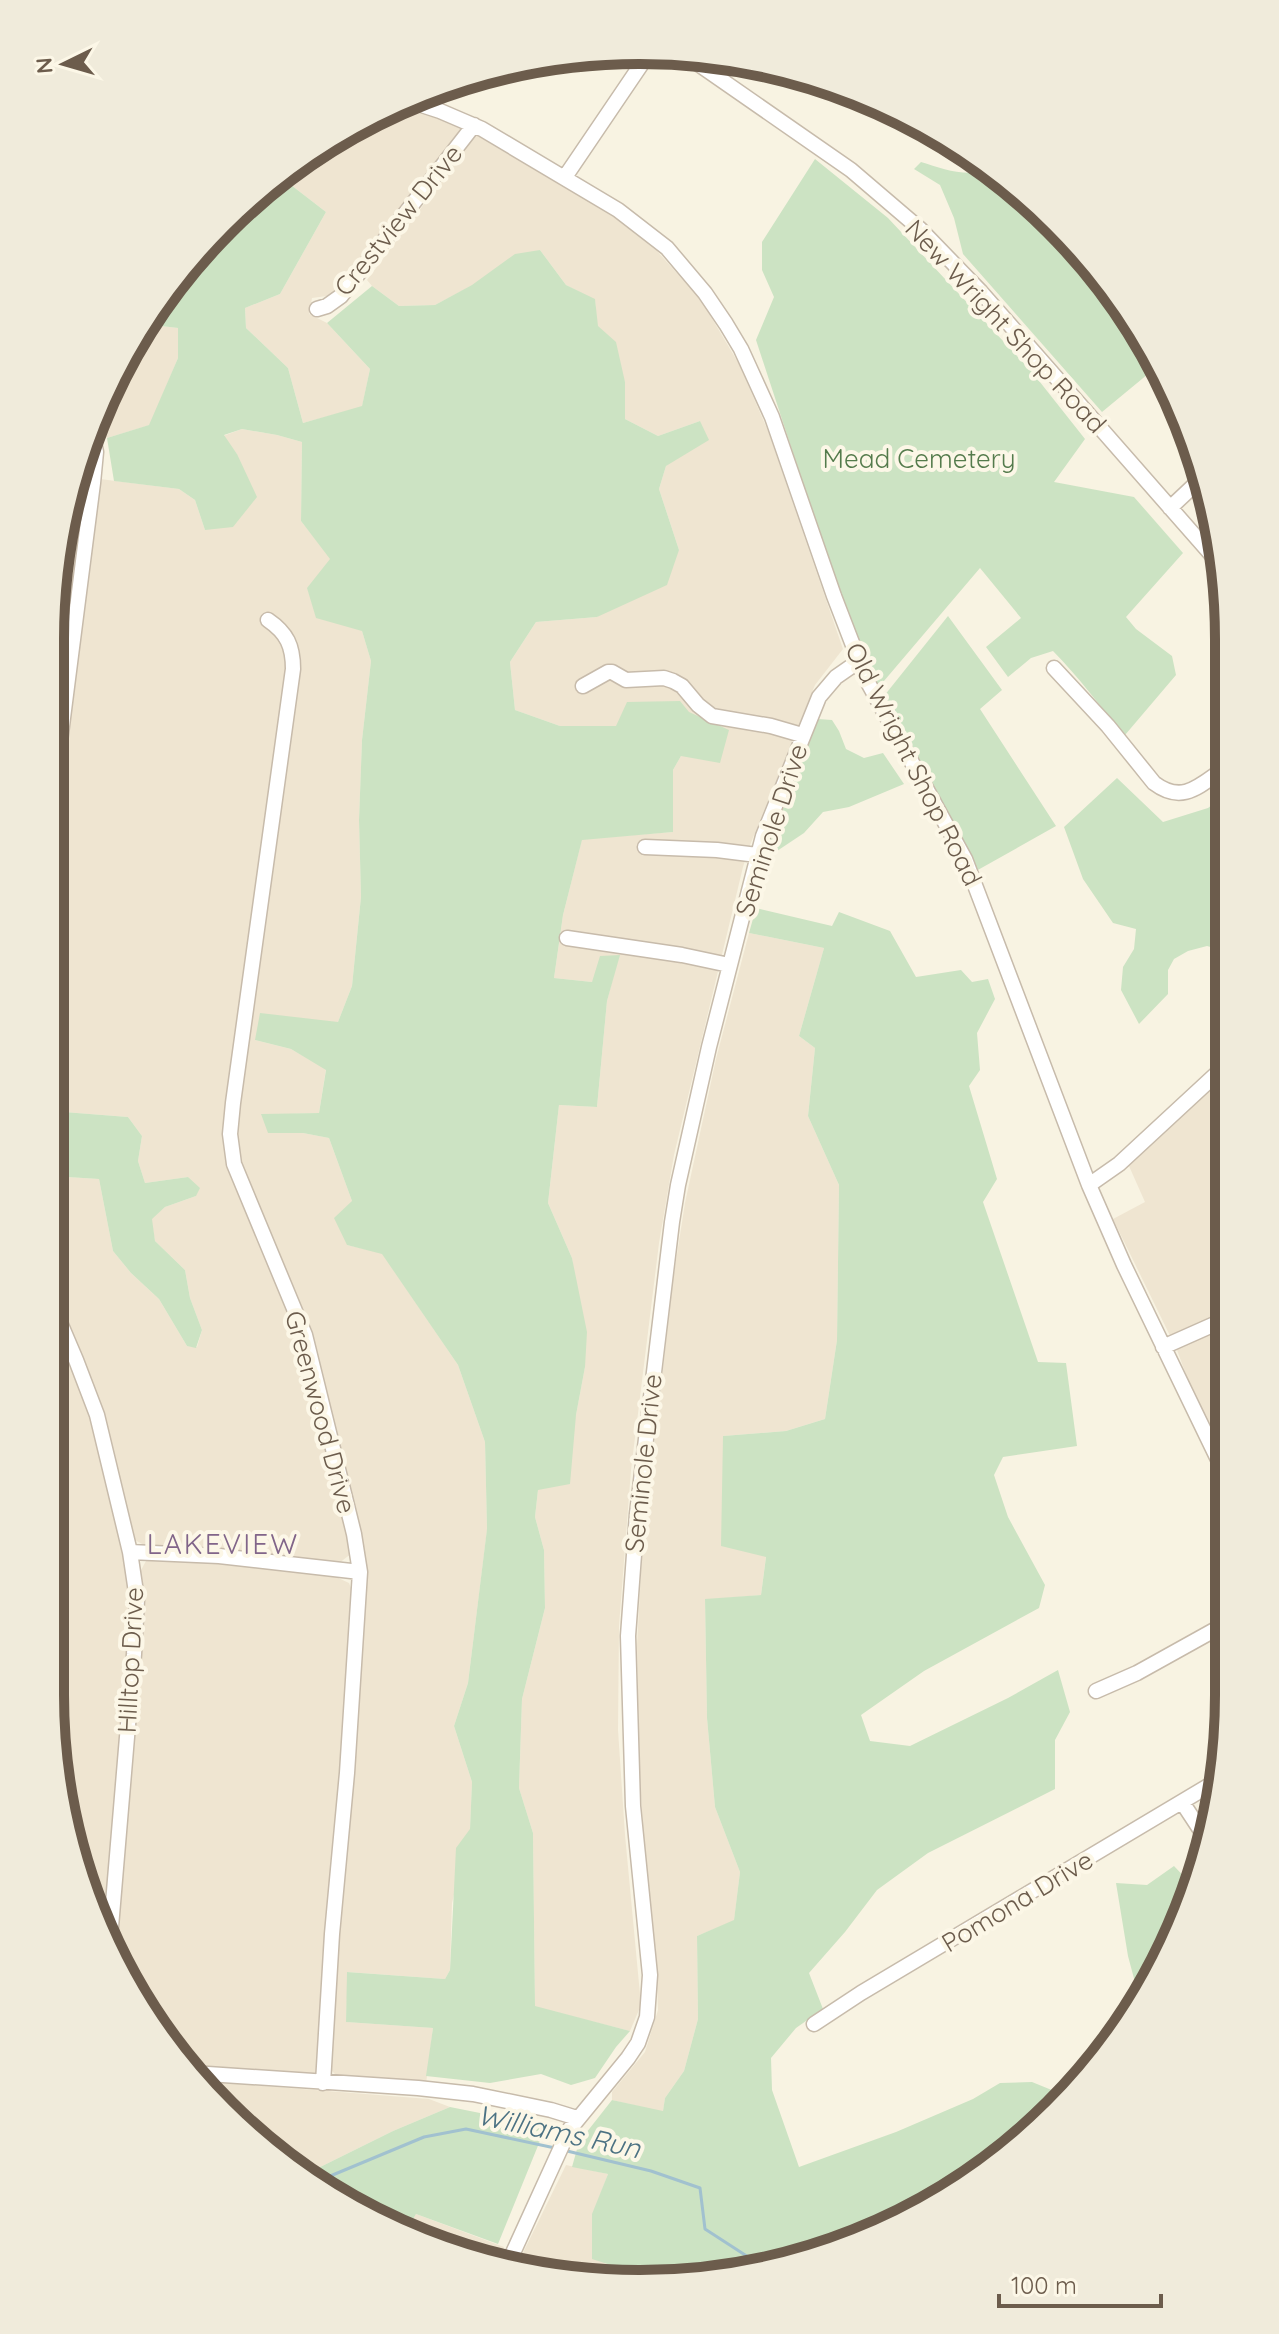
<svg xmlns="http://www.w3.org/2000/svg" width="1279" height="2334" viewBox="0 0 1279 2334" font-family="Quicksand,sans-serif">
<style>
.residential{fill:#efe5d1}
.green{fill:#cce3c3}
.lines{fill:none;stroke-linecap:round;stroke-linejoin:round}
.stream{stroke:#a1c1cf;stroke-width:3}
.minor-casing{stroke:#c7bbab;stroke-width:17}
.minor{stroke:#fff;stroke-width:14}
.labels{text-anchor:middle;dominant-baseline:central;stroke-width:8;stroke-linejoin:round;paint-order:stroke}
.street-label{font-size:26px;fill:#6c5c4c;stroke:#fcf7e7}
.park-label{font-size:26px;fill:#547b4c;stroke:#fcf7e7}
.neighbourhood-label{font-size:28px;letter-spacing:2px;fill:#816589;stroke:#fcf7e7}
.water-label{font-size:28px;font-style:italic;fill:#4c7283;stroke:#fcf7e7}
.rim{fill:none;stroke:#6c5c4c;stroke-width:10}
</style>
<rect width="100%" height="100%" fill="#f8f3e2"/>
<path class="residential" d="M392,106l58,16 14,7 -130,166 -22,3 -3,16 18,9 43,46 -8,38 -59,16 -15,-55 -42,-40 -1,-20 35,-14 46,-82 -48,-37 100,-64z
M476,135l53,29 77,47 51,40 44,49 38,64 29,67 75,218 -28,36 -65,160 -7,22 -69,288 -15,88 -28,227 -12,156 -1,104 7,105 16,170 -11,26 -95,-24 -2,-174 -14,-45 3,-89 23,-91 -1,-58 -9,-33 3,-27 38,-75 9,-48 -13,-109 -24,-55 11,-98 38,2 10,-106 12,-46 -27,27 -38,-4 9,-63 19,-76 91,-7v-62l8,-14 -65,-30h-56l-45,-16 -5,-48 26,-40 61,-5 82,-67 -20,-61 7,-23 34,-45 -42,15 -33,-17v-37l-28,-56 -2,-26 -29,-15 -26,-35 -105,55 -36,1 -27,-20 -5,-6z
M144,324l34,4v30l-28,67 -43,13 -11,-14 33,-79z
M242,429l35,6 25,7 -1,79 30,38 31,72 9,30 -9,79 -3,80 2,77 -9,89 -14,36 -83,18 36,9 35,20 -7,44 -58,2 42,18 26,5 23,63 -5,44 35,8 76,112 27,77 2,88 -19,153 -14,43 18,56 -2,48 -18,73 -2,67 -5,9 -97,-7 -2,50 87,6 -7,56 -89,-8 -7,-7 -1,-11 38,-471 -3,-32 -54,-221 -71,-171 -3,-29 63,-476 -3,-16 -5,-10 -8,-8 -8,8 10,14 2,23 -62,464v17l3,16 71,171 53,216 -14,11 -192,-18 -13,-7 -51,-182 -32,-73 1,-108 48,3 14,72 18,22 28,26 28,47 10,1 5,-17 -12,-32 -5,-28 -30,-29 -4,-22 14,-12 31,-11 -8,-19 -43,6 -7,-22 4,-25 -14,-19 -77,-6v-263l10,-62 39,-307 79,10 16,11 10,30 32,-76 -14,-18z
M89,442l1,10 -39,321v-172l19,-115z
M749,933l75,15 -25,88 16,12 -7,68 31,69 -2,155 -12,79 -39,12 -63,5 43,120 -5,39 -56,5 2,118 8,89 25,65 -6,49 -37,15 1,83 -14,52 -19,27 -2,14 -51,-12v-8l33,-40 13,-42 -2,-57 -10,-78 -7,-111 -2,-119 5,-90 31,-275 12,-77 31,-144z
M1226,1076l1,382 -32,-59 -18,-49 -64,-131 32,-17 -16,-36z
M50,1314l41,103 33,136 7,46 -3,54 -23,276 -24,-45 -31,-190z
M154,1558l45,1 135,17 15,7 5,13 -37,475 -3,5 -129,-10 -13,-12 -56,-106 24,-376 6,-11z
M201,2081l228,18 21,8 -57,24 -91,45z
M566,2165l42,9 -15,40 36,57 50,-3 2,14 -165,-15z
M416,2214l88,33 -7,18 -10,-1 -79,-36z"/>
<path class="green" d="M815,159l73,59 144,154 53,67 -31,43 80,15 49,56 -57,64 10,12 36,27 4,19 -51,60c-25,-28 -46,-58 -72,-84l-22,7 -23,19 -22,-30 35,-29 -41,-50 -102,120 -43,-107 -79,-241 18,-43 -12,-27v-28z
M921,162c22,7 46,16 68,7l40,28 101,115 37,76 -19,-14 -46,38 -139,-158 -9,-36 -14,-33 -26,-16z
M278,175l48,37 -46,82 -35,14 1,20 42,40 15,55 59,-17 8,-37 -43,-46 45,-37 27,20 36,-1 37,-20 43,-31 25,-4 26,35 29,14 3,27 18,16 9,40v37l33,17 42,-15 9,19 -43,26 -7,23 20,61 -12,35 -70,32 -61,5 -26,40 5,48 45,16h56l11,-24 53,-1 9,11 40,18 -9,33 -39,-7 -8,14v62l-91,8 -19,75 -9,63 38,4 8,-26 20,-1 -13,46 -10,106 -38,-2 -11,98 24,55 15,74 -2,35 -9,48 -6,69 -32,6 -3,27 9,33 1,58 -23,91 -3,89 14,45 2,173 95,25 -14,16 -21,31 -24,7 -30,-11 -51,9 -64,-7 7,-48 -87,-6 1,-50 98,7 5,-9 6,-122 14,-19 2,-47 -18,-56 14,-43 19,-154 -2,-87 -27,-77 -76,-111 -35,-9 -13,-27 18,-17 -23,-63 -26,-5h-35l-7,-19 58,-1 7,-43 -35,-21 -36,-9 5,-27 78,9 14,-36 9,-89 -2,-77 3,-80 9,-79 -9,-30 -46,-13 -9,-30 23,-29 -29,-38 1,-79 -25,-7 -35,-6 -18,6 13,19 20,43 -24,30 -28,3 -10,-30 -16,-11 -65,-8 -7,-43 42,-13 29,-67v-30l-34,-4 52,-73z
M948,616l54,74 -22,19 76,117 -80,45 -96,-170z
M818,719l14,1 7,11 7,18 18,9 19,-5 21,31 -55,23 -26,5 -19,21 -36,24 1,-12z
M1117,778l46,44 45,-14 17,-13v156l-18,-5 -19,5 -14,8 -6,11v24l-29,30 -18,-34 2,-23 11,-18 2,-20 -23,-6 -30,-44 -19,-52z
M756,908l76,18 7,-14 51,19 26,46 45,-7 11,12 16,-3 7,20 -18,34 3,37 -11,16 28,93 -14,23 55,160 28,1 11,83 -74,11 -9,18 14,42 37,68 -6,23 -115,63 -63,44 9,26 40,5 98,-48 50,-28 12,42 -15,28v49l-127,64 -51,37 -32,42 -36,41 14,36 -27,19 -25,30 1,32 27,77 97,-35 77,-33 27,-16 32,-1 27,11 9,-4 -39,48 -163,102 -185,43 -2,-14 -50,3 -37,-12v-45l16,-40 -36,-7 7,-25 33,-42 51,11 2,-13 19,-27 14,-52 -1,-83 37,-16 6,-48 -25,-65 -8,-89 -2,-119 56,-4 5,-38 -45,-11 2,-110 63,-5 39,-12 12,-79 2,-155 -31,-69 7,-68 -16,-12 25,-88 -75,-15z
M51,1111l77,6 14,19 -4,25 7,22 43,-6 12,11 -4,8 -31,11 -13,12 3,22 30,29 5,28 12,32 -6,18 -9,-2 -28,-47 -28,-26 -18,-22 -14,-72 -48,-3z
M1174,1866l19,20 -43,103 -10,12 -12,-45 -12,-73 31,2z
M450,2107l96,19 -48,118 -82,-30 -8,14 -96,-43 -10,-9 91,-45z"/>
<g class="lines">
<path class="stream" d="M567,2151l84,20 49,17 5,41 54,35
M311,2184l113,-47 42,-8 89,19"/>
<g class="minor-casing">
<path id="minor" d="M684,54l167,116 69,59 61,63 243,277
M406,100l34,11 42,18 136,81 49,38 38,45 21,31 15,25 31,68 62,179 32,83 99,180 124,326 35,80 103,213
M565,177l84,-124
M317,309l10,-3 14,-10 133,-171
M1170,508l34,-32
M268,620c19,13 25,26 25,49l-60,434 -3,31 4,30 71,171 49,199 6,38 -13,201 -15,161 -9,149
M1054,668l54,58 46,57c29,22 46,2 71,-15
M583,686l25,-14h4l14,8 38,-2 9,3 9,5 16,19 14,11 59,10 31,9
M51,812l42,-329 3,-31 -4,-19
M645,847l72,3 40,5
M567,938l115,17 47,10
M1089,1185l30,-21 107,-99
M50,1299l26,61 21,55 33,137 7,47 -3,55 -24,285
M1163,1347l63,-28
M130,1552l89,4 141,16
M1096,1691l41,-18 90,-50
M1182,1802l27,41
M814,2024l47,-31 359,-214
M193,2073l225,15 55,6 78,16 26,8
M507,2266l62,-136 59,-72 10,-15 9,-26 3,-42 -17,-169 -5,-170 9,-122 35,-292 6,-37 31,-138 54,-211 56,-139 17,-20 23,-16"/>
</g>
<use href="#minor" class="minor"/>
</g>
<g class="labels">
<g class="street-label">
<text transform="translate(398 220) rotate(-51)">Crestview Drive</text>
<text transform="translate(1006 326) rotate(47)">New Wright Shop Road</text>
<text transform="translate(914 764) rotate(63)">Old Wright Shop Road</text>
<text transform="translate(771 830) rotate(-72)">Seminole Drive</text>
<text transform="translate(321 1412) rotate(75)">Greenwood Drive</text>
<text transform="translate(643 1463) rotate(-84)">Seminole Drive</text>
<text transform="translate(130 1660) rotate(-87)">Hilltop Drive</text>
<text transform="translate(1017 1901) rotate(-31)">Pomona Drive</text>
</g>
<g class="park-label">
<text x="919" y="458">Mead Cemetery</text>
</g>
<g class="neighbourhood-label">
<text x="223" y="1543">LAKEVIEW</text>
</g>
<g class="water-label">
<text transform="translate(559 2131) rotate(12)">Williams Run</text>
</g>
</g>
<path d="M0 0H1279V2334H0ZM639 64H640A575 575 0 0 1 1215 639V1695A575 575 0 0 1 640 2270H639A575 575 0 0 1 64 1695V639A575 575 0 0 1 639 64Z" fill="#f0ebdb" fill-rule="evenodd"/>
<path class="rim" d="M639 64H640A575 575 0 0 1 1215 639V1695A575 575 0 0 1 640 2270H639A575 575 0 0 1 64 1695V639A575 575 0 0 1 639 64Z"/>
<g transform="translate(64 64) rotate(265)" stroke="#fcf7e7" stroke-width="6" paint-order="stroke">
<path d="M0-6L14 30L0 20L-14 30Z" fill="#6c5c4c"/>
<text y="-12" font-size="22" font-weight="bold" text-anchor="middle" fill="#6c5c4c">N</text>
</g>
<path d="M999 2294v12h162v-12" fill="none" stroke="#6c5c4c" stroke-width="4"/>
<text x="1011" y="2294" font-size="24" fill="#6c5c4c" stroke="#fcf7e7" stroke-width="6" paint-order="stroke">100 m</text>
</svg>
